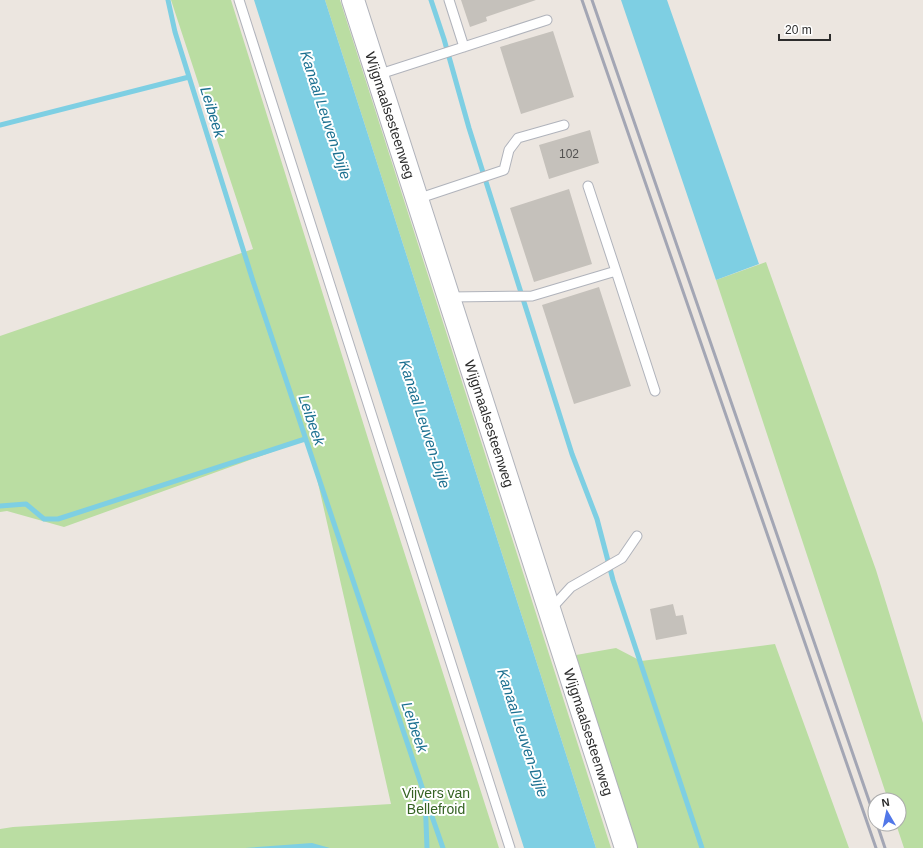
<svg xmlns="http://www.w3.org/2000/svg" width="923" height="848" viewBox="0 0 923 848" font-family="Helvetica,sans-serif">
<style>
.green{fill:#badda2}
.water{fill:#7ecfe3}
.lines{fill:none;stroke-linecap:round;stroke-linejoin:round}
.stream{stroke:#7ecfe3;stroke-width:5}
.building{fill:#c5c1bb}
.service-casing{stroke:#b0b3bb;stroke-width:11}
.tertiary-casing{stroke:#b0b3bb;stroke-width:24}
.service{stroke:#fff;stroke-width:9}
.tertiary{stroke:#fff;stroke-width:22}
.rail{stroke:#a3a6b4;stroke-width:3}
.labels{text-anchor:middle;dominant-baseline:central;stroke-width:4;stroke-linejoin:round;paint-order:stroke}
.number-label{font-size:12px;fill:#525150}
.street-label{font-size:14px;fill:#2c2c2c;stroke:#fff}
.park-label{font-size:14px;fill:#346222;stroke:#fff}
.water-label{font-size:15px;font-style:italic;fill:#1b7090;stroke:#fff}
</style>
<rect width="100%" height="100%" fill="#ece6e0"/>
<path class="green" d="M171,0h60l144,461 124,387h-499v-19l13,-2 378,-23 -83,-365 -244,88 -57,-16 -7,1v-176l253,-87z
M325,0h15l271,848h-15z
M766,262l110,308 47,153v125h-19l-8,-24h3v-24h-11l-172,-520z
M775,644l74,204h-212l-61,-193 40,-7 25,13z"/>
<path class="water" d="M254,0h71l271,848h-72z
M621,0h46l92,264 -43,16z
M312,843l18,5h-85z"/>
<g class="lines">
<path class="stream" d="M168,0l7,32 78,249 172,515 2,52
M431,0l13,39 25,89 103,326 25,65 16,61 89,268
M0,125l189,-48
M0,506l26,-2 18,15h14l247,-80
M427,802l16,46"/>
</g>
<path class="building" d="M461,0h75l-50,17 1,4 -17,6z
M553,31l21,66 -53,17 -21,-67z
M590,130l9,33 -50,16 -10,-34z
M569,189l23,75 -58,18 -24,-74z
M599,287l32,99 -57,18 -32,-99z
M673,604l3,12 7,-1 4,19 -31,6 -6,-31z"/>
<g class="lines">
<g class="service-casing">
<path id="service" d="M239,0l271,848
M449,0l15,47
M377,75l170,-55
M588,186l28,85
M417,199l87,-29 5,-20 9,-12 46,-13
M449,297l83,-1 84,-25 39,120
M550,610l21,-23 51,-29 15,-22"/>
</g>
<g class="tertiary-casing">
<g id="tertiary">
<path id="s1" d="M353,0l273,848"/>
</g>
</g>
<use href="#service" class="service"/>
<use href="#tertiary" class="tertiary"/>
<path class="rail" d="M582,0l294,848
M592,0l283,818
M877,824l8,24"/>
</g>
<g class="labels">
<g class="number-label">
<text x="569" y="154">102</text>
</g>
<g class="street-label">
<text stroke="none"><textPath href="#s1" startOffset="121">Wijgmaalsesteenweg</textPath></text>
<text stroke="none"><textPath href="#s1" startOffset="445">Wijgmaalsesteenweg</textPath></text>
<text stroke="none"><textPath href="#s1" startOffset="769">Wijgmaalsesteenweg</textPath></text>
</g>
<g class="park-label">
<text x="436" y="793">Vijvers van<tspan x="436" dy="16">Bellefroid</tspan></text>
</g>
<g class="water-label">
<text transform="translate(213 112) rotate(73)">Leibeek</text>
<text transform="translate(326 115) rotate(72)">Kanaal Leuven-Dijle</text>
<text transform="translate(312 420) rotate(71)">Leibeek</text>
<text transform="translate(425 424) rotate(72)">Kanaal Leuven-Dijle</text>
<text transform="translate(415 727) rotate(71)">Leibeek</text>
<text transform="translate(523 733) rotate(72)">Kanaal Leuven-Dijle</text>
</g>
</g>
<g transform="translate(887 812) rotate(351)"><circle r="19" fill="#ffffff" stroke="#ababab"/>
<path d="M0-3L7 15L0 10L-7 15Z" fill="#5177e8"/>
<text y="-6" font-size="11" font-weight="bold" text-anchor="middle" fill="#2c2c2c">N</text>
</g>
<path d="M779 34v6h51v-6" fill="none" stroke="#2c2c2c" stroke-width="2"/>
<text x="785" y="34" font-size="12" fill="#2c2c2c" stroke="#ffffff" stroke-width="3" paint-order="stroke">20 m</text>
</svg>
